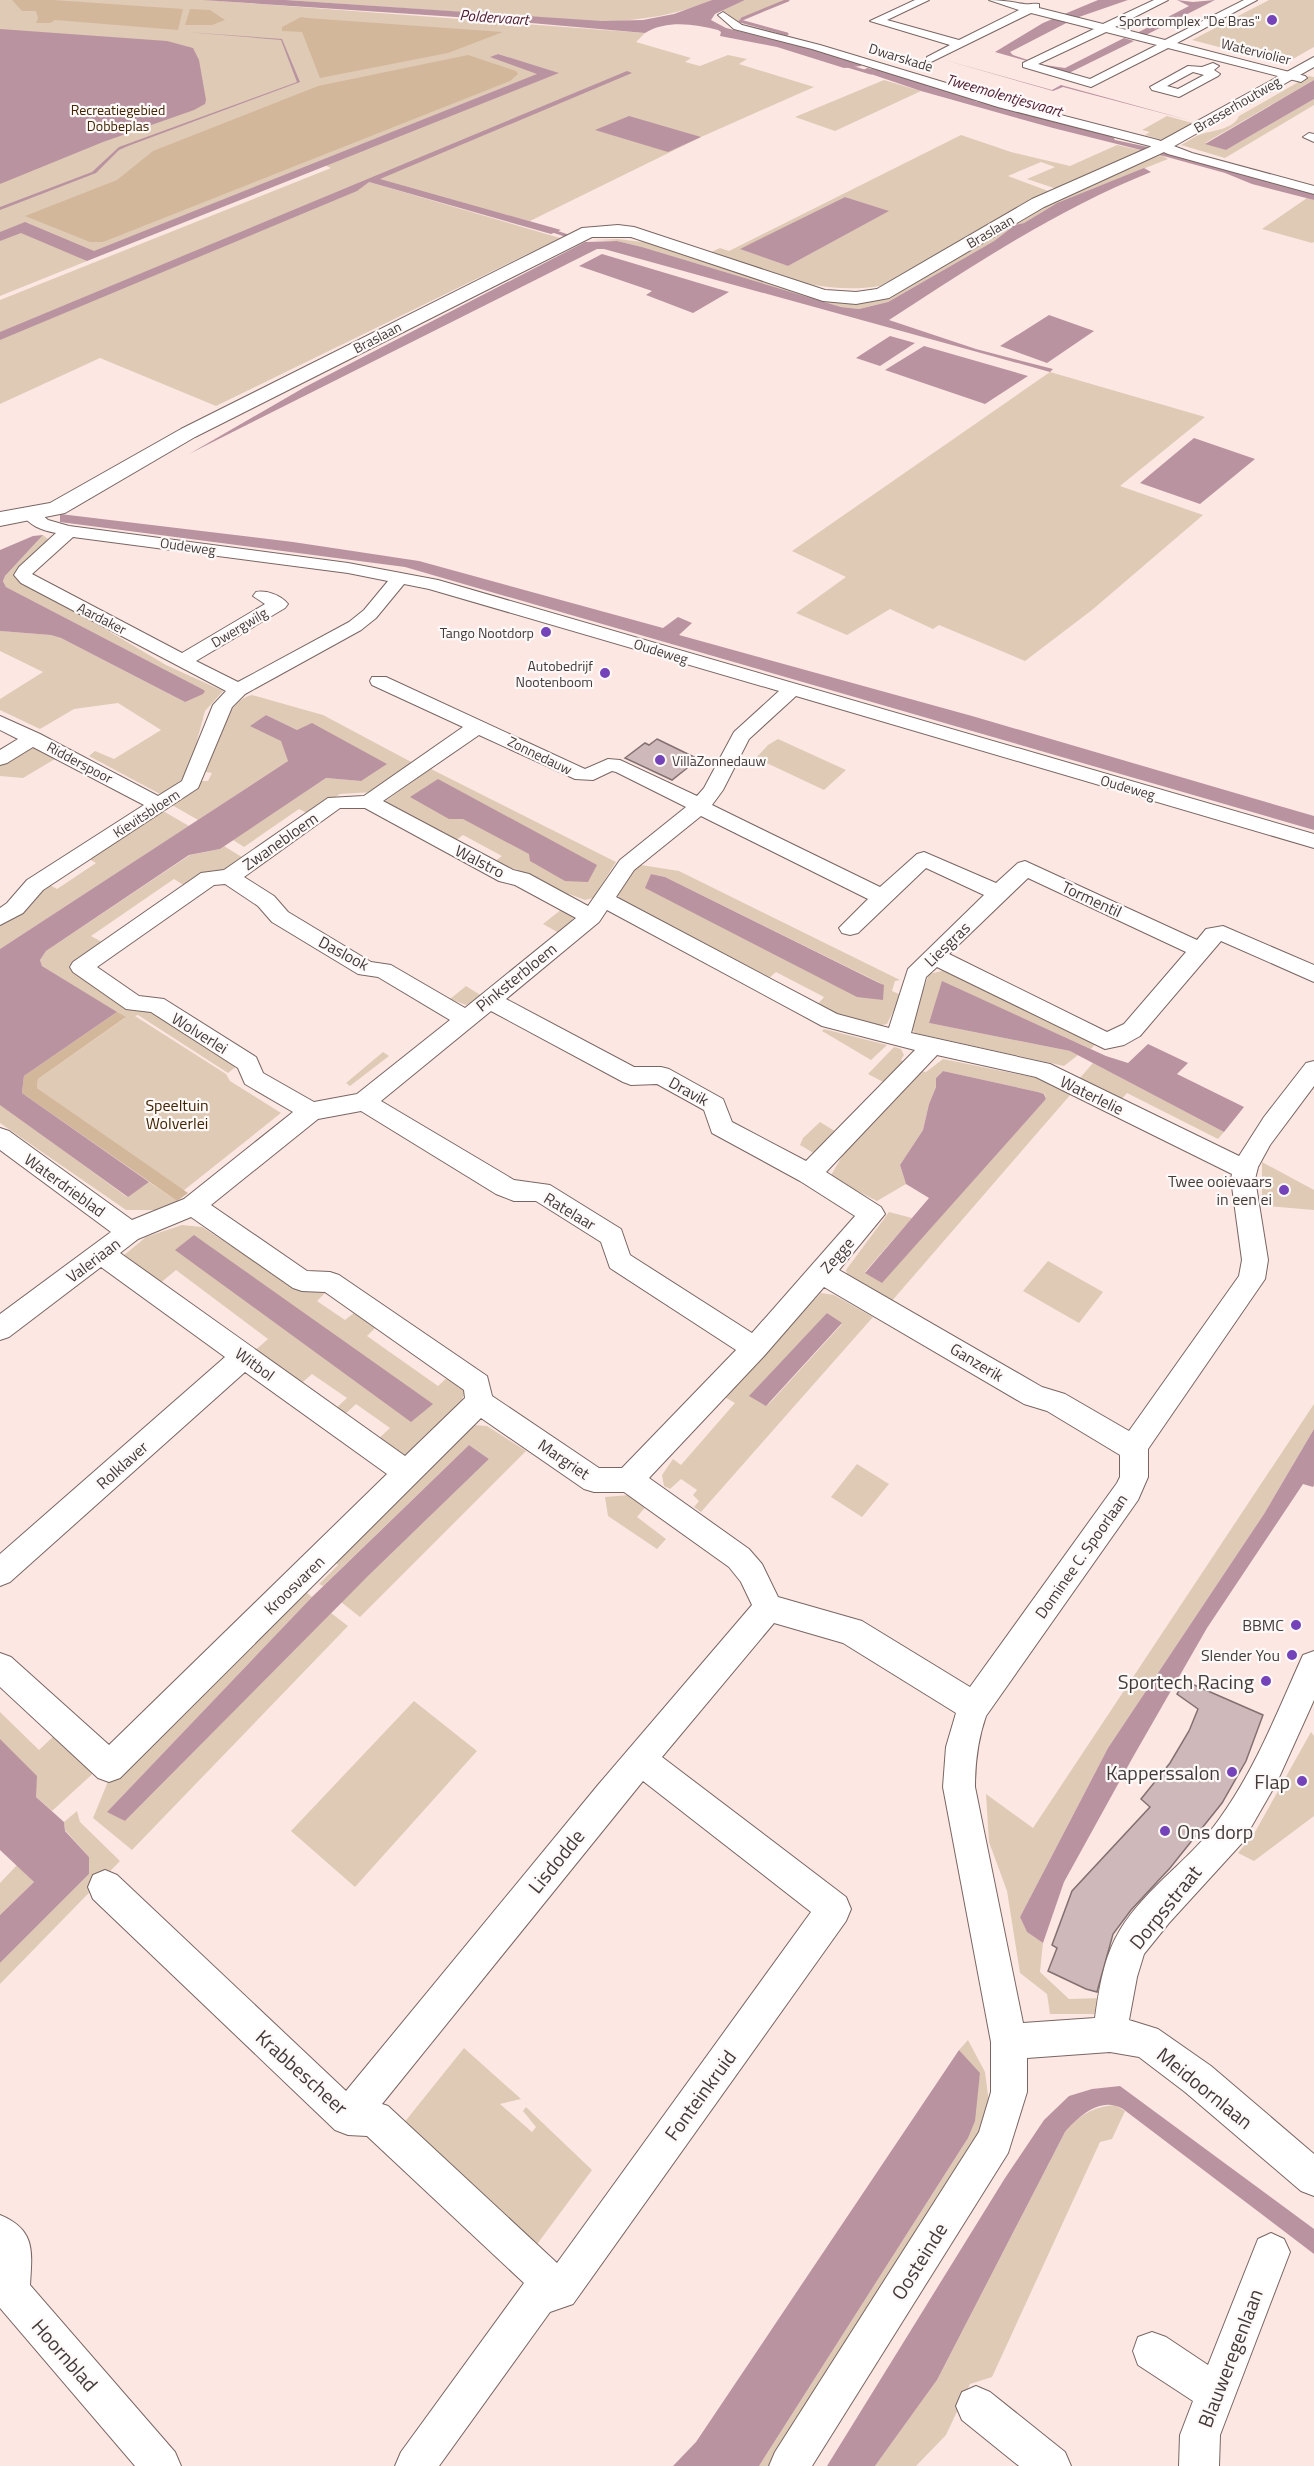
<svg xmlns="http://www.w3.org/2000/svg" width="1314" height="2466" viewBox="0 0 1314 2466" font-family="'Titillium Web',sans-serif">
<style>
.green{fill:#dfcab5;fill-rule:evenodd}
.forest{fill:#d3b79b}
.water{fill:#ba93a1}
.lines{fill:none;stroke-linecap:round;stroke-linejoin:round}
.stream{stroke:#ba93a1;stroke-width:3}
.building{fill:#ceb8ba;stroke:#837071;stroke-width:1.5}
.minor-casing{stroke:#796663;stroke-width:2}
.major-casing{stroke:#796663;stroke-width:2}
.minor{fill:#fff;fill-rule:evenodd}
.major{fill:#fff;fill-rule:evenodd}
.poi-dot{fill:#7442b9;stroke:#fdf9f8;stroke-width:2}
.labels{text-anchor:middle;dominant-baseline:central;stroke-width:4.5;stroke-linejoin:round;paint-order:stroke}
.far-poi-label{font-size:14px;fill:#433b39;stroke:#fdf9f8;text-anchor:end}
.far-street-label{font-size:14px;fill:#433b39;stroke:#fdf9f8}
.far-park-label{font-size:14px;fill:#422501;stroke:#fdf9f8}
.far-water-label{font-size:15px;font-style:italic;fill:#4e1c33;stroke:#fdf9f8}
.street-label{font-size:16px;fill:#433b39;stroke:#fdf9f8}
.park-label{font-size:16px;fill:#422501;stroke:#fdf9f8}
.poi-label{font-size:16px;fill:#433b39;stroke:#fdf9f8;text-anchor:end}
.near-poi-label{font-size:20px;fill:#433b39;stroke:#fdf9f8;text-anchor:end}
.near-street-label{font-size:20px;fill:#433b39;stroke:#fdf9f8}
</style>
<rect width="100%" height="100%" fill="#fde7e3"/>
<path class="green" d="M0,0h207l438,33 -9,9 55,16 -6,4 15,4 28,-11 19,4 -8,5 75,23 -113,50 -171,84 -162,-42 1,3 191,56 -344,168 -116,-48 -100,46v-104l331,-132 -7,-3 234,-92 -60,-19 -7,3 51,16 -445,181 -10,7 -87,35z
M286,0h426c-35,15 -69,20 -108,22z
M745,0h41l-46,19 -5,5 -8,-11 -6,-2z
M1269,0h45v47l-30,17 -92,-24z
M1309,76l5,1v3l-109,63 21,7 88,-51v6l-89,53 -44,-13c6,-3 12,-8 18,-10 13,-5 34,-5 40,-19z
M884,80l37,11 -86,40 -40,-14z
M1167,116l29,8 -30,17 -21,-6 5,-3 -8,-2z
M961,135l50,17 59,14 47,-21 28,6 -88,38 -30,-10 28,-12 -14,-5 -33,14 43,16 -171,94c-60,10 -116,-14 -171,-33l11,-5 9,3zM845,197l43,14 -100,55 -47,-17z
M1161,155l7,4 -111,44 -33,20 -9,2 -21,16 -106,61 -29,7 -18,-2 -199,-60 -25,-6 -26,-1 27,-1 32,4 208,58 222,-113z
M1307,198l7,2v42l-2,1 -50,-14z
M1050,372l155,45 -85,69 83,29 -111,95 -67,51 -86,-36 -6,4 -43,-20 -43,26 -51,-22 50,-36 -54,-26z
M43,535l5,4 -26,41 144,85 57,26 -18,20 -13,48 -13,25 -19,10 -71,-38 6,-5 19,8 47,-29 -43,-27 -44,6 -34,20 -40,-19v-11l43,-27 -43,-21v-20l52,4 9,3 124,64 17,-13 -196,-102 -3,-7 2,-4z
M252,695l71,20 92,49 -42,28 -33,2 -31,20 -10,-5 -55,38 -11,-7 93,-62 35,3 -64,-51 -31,-15 -15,11 31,15 6,20 -90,59 -26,-15 29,-24h7l4,-8 -6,-1c9,-23 19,-72 46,-77z
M778,739l68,31 -22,20 -68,-32 12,-13z
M32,745l28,11 -37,22 -23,-2v-13z
M431,769l185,93 -23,36 -8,2 -16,-6 -3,2 -50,-27 -12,-2 -10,-5 8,-6 -39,-21 -8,6 -71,-39z
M163,811l26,15 -189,123v-24l31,-20 17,-21 9,5 39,-26 -9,-5z
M224,846l21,13 -17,11 -19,1 -24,15 -11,-7 -83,57 11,6 -33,24 58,40 23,3 88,56 -10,8 -90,-58 -3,1 91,58 4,7 51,32 -98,78 -146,-103 1,-9 87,-61 -83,-52 -2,-6 6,-9 144,-96 30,-6z
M641,865l38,6 221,109 -5,1 -3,10 9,4 -14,29c-22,6 -51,-9 -70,-19l7,-8 -48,-25 -8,7 -148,-77 -2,-7 16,-26zM651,874l14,3 219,108 -238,-97z
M562,909l10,5 1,4 -1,5 -13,10 -16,-9z
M946,970l150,73 -5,6 -148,-67 -14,41 141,28 8,4 -14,11 -149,-33 -5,-7 19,-52z
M466,986l16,10 -16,9 -16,-6z
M824,1029l63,16 -16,15 -49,-29z
M894,1047l7,2 3,6 -3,5 7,4 -21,20 -19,-10z
M383,1052l6,4 -39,30 -4,-3z
M943,1059l94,19 34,16 -180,208 -43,-25 -2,-7 43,-58 23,6 -47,54 17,10 164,-183 -1,-5 -7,-2 -95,-21 -7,7v9l-7,17 -6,26 -23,35 6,19 -29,17 -47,-24 15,-26 75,-80 6,1z
M1093,1063l131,69 -6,7 -91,-46 -7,8 -41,-22z
M0,1104l127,93 22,-15 28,19 -14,9h-37l-126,-87z
M820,1122l18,11 -21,22 -17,-10 3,-7z
M1262,1162l52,28v20l-48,-4 -4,-3z
M182,1225l20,2 96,62 30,1 -11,11 28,19 9,-7 22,14 -9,9 71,50 11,-10 10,7 6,9 -4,10 -57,57 -30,-16 16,-15 -34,-24 -14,13 -9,-6 14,-13 -35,-24 -16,14 -44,-35 16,-14 -92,-69 -18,15 -35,-29 23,-19z
M1048,1261l55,31 -24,31 -56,-32z
M821,1293l13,2 39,22 -172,195 -7,-5 5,-6 -6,-6 4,-5 -16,-11 -11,10 -6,-3 -2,-11 11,-16 8,6 54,-62 -12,-7zM827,1313l15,11 -75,82z
M1314,1404v25l-50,85 -156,234 -88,169 7,15 16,11 -3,29 29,27 35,-1 -4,16h-50l-3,-20 -27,-21 -13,-82 -18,-49 -3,-48 47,34z
M474,1425l13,1 39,25 -166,166 -19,-15 148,-143 -20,-14 -146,141 -4,-2 19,-19 -5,-6z
M857,1464l32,20 -27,33 -31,-20z
M630,1495l17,10 -10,12 29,22 -9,10 -49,-33 -3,-19z
M301,1588l11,9 -204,214 17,10 206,-208 17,13 -216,224 -39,-32 16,-39z
M414,1701l63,50 -122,136 -64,-56z
M0,1712l39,38 17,-16 43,34 -47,43 -16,-14 -36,-57z
M1311,1732l3,4v80l-60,45 -16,-8 17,-21z
M77,1811l3,11 40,39 -120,123v-21l89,-89v-17l-24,-27 -1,-8z
M17,1865l17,17 -34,33v-32z
M968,2040l17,32 4,31 -11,33 -209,330h-10l209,-328 12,-64 -21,-24z
M464,2048l57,51 -21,5 32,28 4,-5 -13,-16 3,-4 66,63 -57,77 -132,-123z
M1115,2105l10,6 -13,28 -12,3 -108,235 -22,7 -24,51 -30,31h-41l62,-86 128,-248c15,-17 27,-25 50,-27z"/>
<path class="forest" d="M12,0h41l130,9 -5,21 -123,-10 -5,3h-14l2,-5 -2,-7h-14z
M190,9l20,1 15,10 -13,5h-27z
M301,17l6,1 196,14 -55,21 -128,25 -18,-46 -20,-1v-4z
M468,55l48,16 2,3 -8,7 -407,161h-13l-65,-26 92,-36 36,-29 165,-65z
M117,1012l9,5 -88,62 -1,9 151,105 -11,8 -155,-108 2,-17z"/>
<path class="water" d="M203,0h83l316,21 41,-1 31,-6 38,-14h33l-30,14 -4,6 15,8 95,23 40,13v2l-17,2 -67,-21 -57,-11 1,-4 -3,-2c-24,-6 -51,-10 -73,3l-159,-14z
M1098,0h30l-52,18 -66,34 3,3 15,5 -1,1 -32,-9 48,-29z
M1177,0l16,2 22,-2 -71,36 -9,-2 54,-28z
M0,29l167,12 26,7 6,12 7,40 -1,4 -11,6 -91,32 -103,42z
M187,32l95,7 18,43 -172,64 -9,4 -23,23 -96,37v-3l92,-35 27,-25 178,-65 -16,-42z
M1124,38l10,3 -65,32 -31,-9 27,4z
M498,54l61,19 -472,188 -66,-28 -21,8v-9l25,-10 69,29 443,-177 -47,-17z
M941,59l111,31 9,-5 131,36 -129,-34 -10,4z
M867,68l22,4 77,24c9,6 10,6 22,7l125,34 2,3 33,7 166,45v8l-62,-16 -27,-11 -76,-21 -96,-24 -132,-37 -59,-20z
M627,71l5,2 -252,106 181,51 -10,4 -182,-52 -12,9 -357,149v-8z
M1314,80v19l-88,51 -21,-6z
M629,116l72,21 -33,15 -73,-22z
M1144,168l7,4c-93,37 -179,94 -262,148l87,29 77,20 -3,3 -446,-123h-7l-408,205 116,-67 280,-145 32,-1 25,6 199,60 18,2 29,-7 106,-61 21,-16 9,-2 33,-20z
M845,197l44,14 -101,55 -48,-17z
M602,254l127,38 -36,21 -47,-18 6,-4 -73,-25z
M1049,315l45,16 -47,32 -47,-17z
M890,336l25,7 -35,23 -24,-8z
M924,346l104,30 -43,28 -100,-34z
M1194,438l61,21 -55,45 -60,-21z
M60,514l233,28 126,19 244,67 15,-11 14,6 -13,12 293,81 342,100v14l-909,-263 -345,-45z
M43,535l-38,41 -2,5 3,6 196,102 3,2 -2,3 -18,8 -124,-64 -10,-3 -51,-4v-81l33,-14z
M266,715l31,15 15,-7 75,41 -26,17 -35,-3 -106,71 -31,6 -143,96 -6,9 2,6 75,46 -93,64 -2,17 127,89 -21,15 -128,-92v-156l288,-188 -7,-20 -31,-15z
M438,779l159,86 -9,17 -23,-1 -35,-20 -1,-7 -66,-35h-14l-39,-22z
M651,874l14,3 214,106 5,2 -1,15 -26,-3 -212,-109z
M942,981l164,75 22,7 20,-19 40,19 -11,11 67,33 -20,25 -154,-81 -141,-28z
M943,1071l95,21 6,2 2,5 -164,184 -17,-10 64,-75 -23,-14 -6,-19 23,-35 6,-26 7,-17v-9z
M194,1235l239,169 -22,18 -236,-172z
M827,1313l15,10 -76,83 -17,-10z
M1314,1429v56l-1,2 -10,-3 -96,144 -74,129 -69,125 -21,61 -16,-11 -7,-15 88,-169 156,-234z
M469,1445l20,14 -122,118 -242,244 -18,-9 205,-215z
M0,1739l37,37 -1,21 28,25 1,9 24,26v17l-89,89v-48l34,-33 -34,-32z
M959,2050l21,23 -5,48 -7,17 -209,328h-86l23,-24z
M1120,2086l194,143v25l-191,-145c-22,-13 -44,7 -58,23l-128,248 -62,86h-48l178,-288 39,-58 25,-24 23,-7z"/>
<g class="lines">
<path class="stream" d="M742,19l46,-19
M740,21l47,13
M844,65l27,8
M547,229l21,7"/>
</g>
<path class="building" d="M657,739l37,18 -7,6 4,2 -19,15 -47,-22 20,-15 4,2z
M1185,1681l78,34 -17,46 -24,42 -52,65 -39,42 -18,24 -16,58 -11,-3 -38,-18 9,-23 -5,-3 20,-54 78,-84 -9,-8 29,-36 19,-32 9,-22 -21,-15z"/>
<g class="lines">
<g class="minor-casing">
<path id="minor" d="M915,0h14l-42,20 72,20 60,-30 -30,-10c12,0 23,2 35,4 5,1 9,-1 15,0v4l64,16 51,-24h14l-53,27 50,13 79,-40h13l-80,43 128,33 2,2 -6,4 -133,-34 -77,39 -68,-20v-4l71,-34 -63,-16 -100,49 -4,-1v-4l23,-12 -80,-24zM1106,32l51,13 -67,34 -52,-15z
M723,12l19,13 78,20 186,56 152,39 34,13 122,33v8l-146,-40 -18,-8 -152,-39 -186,-58 -78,-20 -16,-14z
M1213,63l6,3 -5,4 6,4 -2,2 -39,21 -27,-7 -2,-3 38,-21 14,1zM1193,72l11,3 -26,14 -11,-3z
M1309,133l5,1v8l-11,-5z
M29,508l6,1 13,11 21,6 279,37 90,17 876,254v14l-518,-152 -47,43 -26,51 -11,15 168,82 37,-33 7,-2 72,31 22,-20 7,-2 172,79 9,-11 17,-3 91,39v17l-93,-41 -81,95 -16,9 -19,4 -168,-82 -11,10 -15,56 139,31 189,92 25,-39 42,-54 8,-2v25l-44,59 -12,22 -3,12 13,81 -3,19 -117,170v28l-10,23 -152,216c-8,23 -11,46 -11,71l48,236 72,-5c4,-29 9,-62 25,-88 26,-43 72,-71 100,-112 36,-50 58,-108 83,-163l11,-4v49l-37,82 -35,61 -73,80 -25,31 -7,23 -8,43 29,9 53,37 103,88v42l-13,-5 -116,-99 -46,-35 -29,-5 -83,6v34l-19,61 -196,313h-43l6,-14 204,-320 12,-40v-50l-48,-255 3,-40 10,-34 -113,-70 -69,-20 -112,134 184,140 5,12 -5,12 -273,383 -23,8 -111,154h-44l6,-14 123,-169 -157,-147 -19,-1 -13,-5 -242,-231 -5,-12 5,-12 12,-5 12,5 229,216 252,-306 154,-180 -11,-23 -12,-15 -105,-75h-30l-10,-3 -103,-71 -361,360 -11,4 -11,-4 -98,-91v-34l11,4 98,88 278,-271 -142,-102 -235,210 -10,4v-32l225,-197 -124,-90 -92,70 -9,3v-26l111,-82 -111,-82v-22l9,3 123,89 52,-21 109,-87 -48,-28 -7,-16 -87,-56 -25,-3 -53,-37 -3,-5 3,-5 128,-89 23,-3 104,-72 36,-2 99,-69 -91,-42 -2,-4 2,-4h14l199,92 23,-10 12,1 77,36 7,-8 30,-56 45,-41 -350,-102 -25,-5 -28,34 -15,12 -116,64 -13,13 -34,81 -155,102 -20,23 -23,12v-17l7,-5 20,-23 117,-75 -111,-58 -26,16 -7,2v-15l18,-11 -18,-9v-14l40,18 118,62 24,-15 31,-76 13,-14 -205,-108 -7,-8 5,-8 37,-34c-15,-3 -26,-7 -35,-20l2,-4zM73,537l275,36 40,8 -24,29 -15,12 -111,60 -42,-21 89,-53 3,-4c-7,-9 -22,-14 -32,-12l-3,4 12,8 -83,49 -150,-79zM479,735l96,44 18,1 19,-9 4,1 70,35 -66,53 -32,46 -59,-32 -16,-4 -130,-69zM340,808h25l134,73 16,4 61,33 -111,90 -74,-43 -20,-3 -83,-50 -14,-16 -30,-19zM701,816l167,83 -29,29 3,5 8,2 8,-2 68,-65 58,27 -76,74 -19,59 -52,-14 -221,-117 18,-27zM1028,878l158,74 -62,72 -17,8 -158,-78zM225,884l33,22 14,16 86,52 20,3 72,43 -93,74 -43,8 -51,-29 -7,-16 -92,-58 -25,-3 -42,-29 117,-82zM607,910l215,116 93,24 -109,111 -74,-39 -9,-23 -54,-30 -8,-2h-27l-128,-68 93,-77zM491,1011l132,71 8,3 26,-1 47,26 8,23 88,48 55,35 -103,117 -122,-78 -9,-26 -71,-44 -36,-5 -133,-79zM937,1055l99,22 196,97 -1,5 11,81 -3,16 -110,155 -64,-37 -23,-7 -203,-117 46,-56 -4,-7 -55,-35zM361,1111l135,83 18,7h22l65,41 9,26 126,82 -114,118h-23l-107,-72 -5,-20 -148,-101 -9,-3 -23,-1 -96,-66 107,-86zM191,1217l102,71 9,3 23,1 139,98 1,8 -60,58 -285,-203 18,-14zM824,1287l200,117 23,7 73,44v22l-3,6 -147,204 -108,-66 -84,-24 -16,-33 -13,-15 -100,-71 115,-122zM643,1781l168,131 -254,351 -169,-157 -6,-2z
M0,2215c36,15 32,36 30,70l145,167 6,14h-46l-135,-158z
M1271,2233l13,6 6,13 -70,183 -1,31h-40l1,-31 13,-34 -55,-36 -5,-14 5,-14 14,-5 14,5 42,28 50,-126z
M976,2386l14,6 75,60 6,14h-52l-57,-46 -6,-14 6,-14z"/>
</g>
<g class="major-casing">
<path id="major" d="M1314,57v10l-152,86 -118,54 -155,91 -33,6 -33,-3 -192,-64h-39l-397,200 -130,76 -65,13v-14l50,-9 131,-74 401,-201 36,-3 16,2 191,63 31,2 21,-3 155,-90 118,-52z"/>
</g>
<use href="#minor" class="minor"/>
<use href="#major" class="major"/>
</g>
<g class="poi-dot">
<circle cx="1272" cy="20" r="6"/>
<circle cx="546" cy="632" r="6"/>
<circle cx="605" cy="673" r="6"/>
<circle cx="660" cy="760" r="6"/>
<circle cx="1284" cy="1190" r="6"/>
<circle cx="1296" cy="1625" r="6"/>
<circle cx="1292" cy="1655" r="6"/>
<circle cx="1266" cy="1681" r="6"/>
<circle cx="1232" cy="1772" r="6"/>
<circle cx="1302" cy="1781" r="6"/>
<circle cx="1165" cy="1831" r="6"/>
</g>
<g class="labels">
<g class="far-poi-label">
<text x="1260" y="20">Sportcomplex "De Bras"</text>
<text x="534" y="632">Tango Nootdorp</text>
<text x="593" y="665">Autobedrijf<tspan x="593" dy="16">Nootenboom</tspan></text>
<text x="672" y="760" text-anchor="start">VillaZonnedauw</text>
</g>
<g class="far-street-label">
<text transform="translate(1256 51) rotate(14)">Waterviolier</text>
<text transform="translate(901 57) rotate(17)">Dwarskade</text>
<text transform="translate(1237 104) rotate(-30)">Brasserhoutweg</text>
<text transform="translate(990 231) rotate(-30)">Braslaan</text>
<text transform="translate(377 337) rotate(-27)">Braslaan</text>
<text transform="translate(188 546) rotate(8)">Oudeweg</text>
<text transform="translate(102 618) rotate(27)">Aardaker</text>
<text transform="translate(239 627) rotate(-31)">Dwergwilg</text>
<text transform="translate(661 651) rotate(17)">Oudeweg</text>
<text transform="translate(540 755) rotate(26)">Zonnedauw</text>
<text transform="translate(80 762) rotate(28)">Ridderspoor</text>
<text transform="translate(1128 787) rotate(16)">Oudeweg</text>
<text transform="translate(146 813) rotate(-33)">Kievitsbloem</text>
</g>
<g class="far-park-label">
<text x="118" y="109">Recreatiegebied<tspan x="118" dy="16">Dobbeplas</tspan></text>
</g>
<g class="far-water-label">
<text transform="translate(494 17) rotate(4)">Poldervaart</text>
<text transform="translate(1004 95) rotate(16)">Tweemolentjesvaart</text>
</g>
<g class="street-label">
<text transform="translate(280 841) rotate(-35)">Zwanebloem</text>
<text transform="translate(480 861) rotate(27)">Walstro</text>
<text transform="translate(1092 899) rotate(25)">Tormentil</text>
<text transform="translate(947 944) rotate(-44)">Liesgras</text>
<text transform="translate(344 953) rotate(28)">Daslook</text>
<text transform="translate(516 977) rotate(-39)">Pinksterbloem</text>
<text transform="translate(200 1033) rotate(32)">Wolverlei</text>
<text transform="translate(689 1091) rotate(29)">Dravik</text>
<text transform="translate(1092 1095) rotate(26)">Waterlelie</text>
<text transform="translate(65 1185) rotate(36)">Waterdrieblad</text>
<text transform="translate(570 1211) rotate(31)">Ratelaar</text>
<text transform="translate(837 1255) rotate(-49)">Zegge</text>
<text transform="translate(93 1260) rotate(-37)">Valeriaan</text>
<text transform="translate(977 1362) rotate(31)">Ganzerik</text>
<text transform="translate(255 1364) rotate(36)">Witbol</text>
<text transform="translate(564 1459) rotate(34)">Margriet</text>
<text transform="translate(122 1465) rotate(-42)">Rolklaver</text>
<text transform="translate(1081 1556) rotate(-55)">Dominee C. Spoorlaan</text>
<text transform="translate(294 1585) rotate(-44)">Kroosvaren</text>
</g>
<g class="park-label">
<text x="177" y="1105">Speeltuin<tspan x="177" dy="18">Wolverlei</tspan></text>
</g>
<g class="poi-label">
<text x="1272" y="1181">Twee ooievaars<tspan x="1272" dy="18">in een ei</tspan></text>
<text x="1284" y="1625">BBMC</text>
<text x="1280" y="1655">Slender You</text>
</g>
<g class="near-poi-label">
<text x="1254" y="1681">Sportech Racing</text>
<text x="1220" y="1772">Kapperssalon</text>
<text x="1290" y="1781">Flap</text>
<text x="1177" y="1831" text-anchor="start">Ons dorp</text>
</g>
<g class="near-street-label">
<text transform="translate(556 1861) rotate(-51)">Lisdodde</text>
<text transform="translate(1165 1907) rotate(-51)">Dorpsstraat</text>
<text transform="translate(302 2072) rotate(42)">Krabbescheer</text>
<text transform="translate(1205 2088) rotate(39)">Meidoornlaan</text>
<text transform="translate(700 2095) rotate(-54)">Fonteinkruid</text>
<text transform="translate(919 2261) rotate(-58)">Oosteinde</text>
<text transform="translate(65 2355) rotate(49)">Hoornblad</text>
<text transform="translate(1230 2358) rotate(-69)">Blauweregenlaan</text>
</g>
</g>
</svg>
